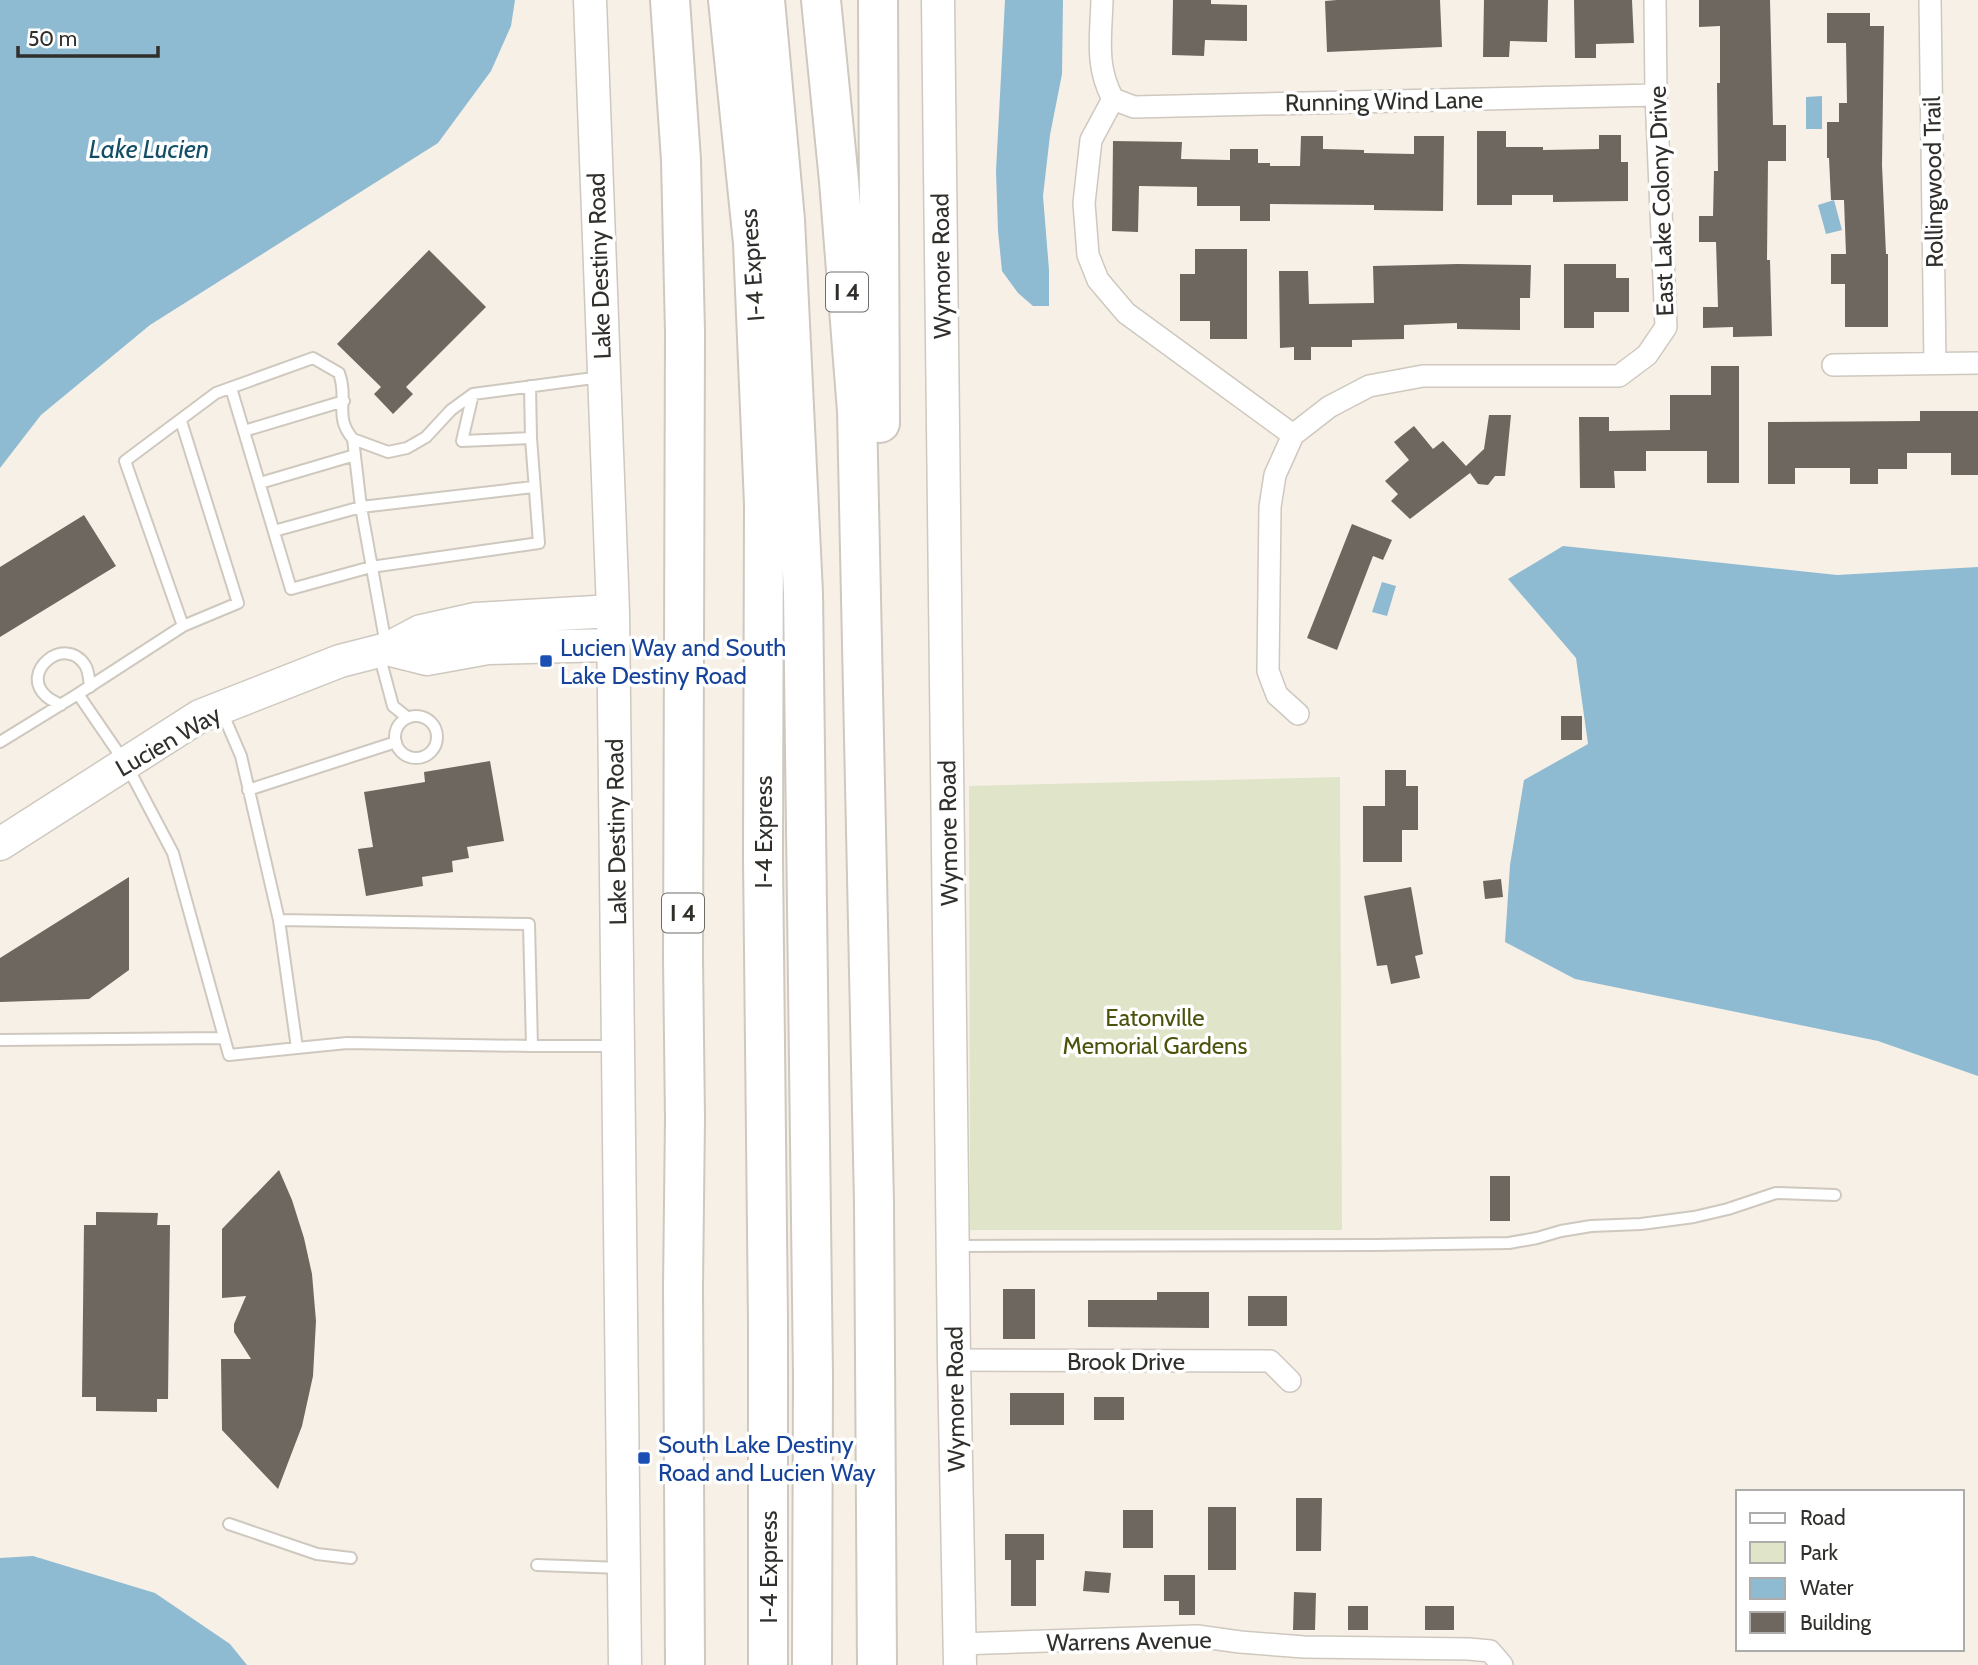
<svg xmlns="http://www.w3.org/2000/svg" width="1978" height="1665" viewBox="0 0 1978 1665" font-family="Cabin,sans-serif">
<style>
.green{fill:#e0e4c9}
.water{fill:#8ebbd2}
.building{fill:#6e6760}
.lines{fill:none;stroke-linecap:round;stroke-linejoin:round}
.lane-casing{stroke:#cec8bf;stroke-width:14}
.street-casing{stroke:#cec8bf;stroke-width:24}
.secondary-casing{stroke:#cec8bf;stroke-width:35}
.highway-casing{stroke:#cec8bf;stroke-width:42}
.lane{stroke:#fff;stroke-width:10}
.street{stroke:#fff;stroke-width:21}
.secondary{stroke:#fff;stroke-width:32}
.highway{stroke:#fff;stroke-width:38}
.transit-dot{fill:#1a4fb4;stroke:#fefffe;stroke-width:2.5}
.labels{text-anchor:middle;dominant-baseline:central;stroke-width:7;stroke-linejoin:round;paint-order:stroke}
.shield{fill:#fefffe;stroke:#6e6d6a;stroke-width:2}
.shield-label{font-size:23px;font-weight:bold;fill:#312f2b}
.street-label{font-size:24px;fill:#312f2b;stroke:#fefffe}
.transit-label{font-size:24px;fill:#164399;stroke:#fefffe;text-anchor:start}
.park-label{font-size:24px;fill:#4d520d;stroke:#fefffe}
.water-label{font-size:26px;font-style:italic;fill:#144d66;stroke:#fefffe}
</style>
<rect width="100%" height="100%" fill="#f7f0e7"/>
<path class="green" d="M1340,777l2,453h-372l-1,-444z"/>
<path class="water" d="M0,0h515l-4,26 -20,45 -53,72 -288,182 -109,90 -41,53z
M1005,0h58l-1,74 -12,61 -7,61 6,74v36h-16l-15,-13 -16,-22 -4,-40 -2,-60z
M1822,96v33h-16v-32z
M1834,200l8,30 -16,4 -8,-29z
M1563,546l274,29 141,-8v509l-100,-35 -303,-62 -70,-37 5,-77 14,-85 64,-36 -12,-86 -68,-79z
M1382,582l14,4 -9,30 -15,-4z
M33,1556l122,37 75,51 17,21h-247v-107z"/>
<path class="building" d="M1173,0h38v4l36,1v36l-42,-1 -1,16 -32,-1z
M1337,0h103l2,47 -115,5 -2,-51z
M1484,0h64l-1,42 -37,-1 -1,16h-26z
M1574,0h58l2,43 -38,1v14h-21z
M1699,0h71l3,125h13v36h-18l-1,99h3l2,76 -39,1v-10l-30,1v-21h15l-2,-65h-17v-26h14l1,-45h4l-1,-88h3v-57l-21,1z
M1827,13h43v13h14l-2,139 4,89h2v73h-43v-43h-14v-30h15l-2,-54h-13l-2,-42h-2v-36h12v-19h8l-1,-60h-19z
M1477,131h29v16h37v3l56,-1v-14h22v27h7v39l-75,1v-7h-41v10h-35z
M1301,136h22v13l41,1v3l50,1v-18h30l-1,75 -69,-1v-5l-104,-1v17h-30v-15h-43v-19l-58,-1 -1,46 -26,-1 1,-90 69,1 -1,17 49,1v-11h28v14h12v3h30z
M1195,249h52v90h-37v-18h-30v-47h15z
M429,250l57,57 -80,80 7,7 -20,20 -19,-20 7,-7 -44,-43z
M1458,264l73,1 -1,33h-10v32l-63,-1v-6l-53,2v14l-52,1v7h-41v13h-17v-13l-14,1 -1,-77h29l1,33 65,-1 -1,-37z
M1564,264h52v14h13v34h-35v16h-30z
M1711,366h28v117h-32v-32h-61v20h-32l1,17h-35l-1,-71h30v14l61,-1v-35h41z
M1920,411h58v64h-27v-22h-44v16h-29v15h-28v-16h-55v16h-27v-62l152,-1z
M1489,415h22l-6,61h-10l-7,9 -10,-1 -8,-11 -60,46 -19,-18 7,-7 -13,-13 24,-21 -15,-18 20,-16 19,23 10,-8 23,25 18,-17z
M84,515l32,51 -116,71v-70z
M1352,524l40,16 -9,20 -10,-4 -36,94 -30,-12z
M1561,716h21v24h-21z
M490,761l14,80 -37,6 2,11 -17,3 1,11 -31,5 1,9 -57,10 -8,-47 15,-2 -9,-55 61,-10 -1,-10z
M1385,770h21v16h12v44h-16v32h-39v-56h22z
M129,877v93l-40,29 -89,3v-44z
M1501,879l2,18 -18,2 -2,-18z
M1411,887l12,67 -8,2 5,22 -29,6 -4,-19 -10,1 -13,-70z
M279,1170l13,30 12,38 8,36 4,47 -3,55 -11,50 -24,63 -56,-59 -1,-71h30l-17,-27v-8l12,-28 -24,2v-69z
M1490,1176h20v45h-20z
M96,1212l62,1 -1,12h13l-2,174h-11v13l-61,-1v-14h-14l2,-172h12z
M1003,1289h32v50h-32z
M1157,1292h52v36l-121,-1v-27h69z
M1248,1296h39v30h-39z
M1010,1393h54v32h-54z
M1094,1397h30v23h-30z
M1296,1498h26l-1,53h-25z
M1208,1507h28v63h-28z
M1123,1510h30v38h-30z
M1005,1534h39v26h-8v46h-25v-46h-6z
M1085,1571l26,2 -2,20 -26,-2z
M1164,1575h31v40h-16v-14h-15z
M1294,1592l22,1 -1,37h-22z
M1348,1606h20v24h-20z
M1425,1606h29v24h-29z"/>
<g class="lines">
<g class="lane-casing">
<path id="lane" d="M530,386l1,52
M231,388l60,201 80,-22 168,-24 -8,-105 -69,3 11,-47 128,-17
M244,431l100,-30
M353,439l35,13 19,-4 19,-11 25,-27 22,-16
M260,483l95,-28
M274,531l87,-24 25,138
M183,626l-58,-165 91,-68 97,-35 26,15c10,27 -6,43 14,66l8,68 172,-20
M379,654l14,52 15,12
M78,694l105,-68 55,-23 -57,-182
M61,705c-5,-3 -11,-5 -15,-9 -27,-24 19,-62 39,-31 4,6 4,15 5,22
M222,712l19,44 38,164
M395 737a21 21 0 1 1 42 0a21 21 0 1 1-42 0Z
M0,742l78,-48 48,70 47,89 56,202 68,-7 -18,-128 250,4 3,122h83
M248,790l148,-48
M0,1040l224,-2
M297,1048l50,-5 185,3
M955,1246l421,-1 133,-2 28,-5 24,-7 30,-5 50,-2 53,-7 34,-8 48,-16 59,2
M229,1524l88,30 34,4
M537,1565l84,3"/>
</g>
<g class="street-casing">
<path id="street" d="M1102,0c-1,37 -7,66 11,99
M1930,0l5,363
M1113,99l21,8 522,-12
M1113,99l-22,41 -7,63 4,52 10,25 28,33 167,122
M1833,365l145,-2
M1298,714l-21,-19 -9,-24 2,-164 5,-32 18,-40 36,-28 40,-21 54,-10h196l28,-21 19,-28 -10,-232 -1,-95
M954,1360l316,1 20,20
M959,1644l238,-8 43,6 64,5 165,2 21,2 12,14"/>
</g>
<g class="secondary-casing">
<path id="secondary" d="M590,0l23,611 12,1054
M938,0l16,1360 6,305
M387,649l40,10 61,-11 125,-3
M0,844l200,-128 140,-55 47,-12 34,-18 54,-12 138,-8"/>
</g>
<g class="highway-casing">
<path id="highway" d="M670,0l11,160 4,172 -2,626 2,160 -2,169 2,378
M728,0l25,243 11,261 -1,354 5,465v342
M765,0l20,220 18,373 10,783 -1,289
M821,0l18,181 18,230 17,792 3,462
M878,0l2,423"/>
</g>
<use href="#lane" class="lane"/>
<use href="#street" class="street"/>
<use href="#secondary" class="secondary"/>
<use href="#highway" class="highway"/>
</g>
<g class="transit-dot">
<rect x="539" y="654" width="14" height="14" rx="3.5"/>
<rect x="637" y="1451" width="14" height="14" rx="3.5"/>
</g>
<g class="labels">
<g class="shield">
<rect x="826" y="272.5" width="42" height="39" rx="5"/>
<rect x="662" y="893.5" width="42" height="39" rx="5"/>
</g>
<g class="shield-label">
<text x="847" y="292">I 4</text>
<text x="683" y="913">I 4</text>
</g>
<g class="street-label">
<text transform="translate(1384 101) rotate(-1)">Running Wind Lane</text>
<text transform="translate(1933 182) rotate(-91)">Rollingwood Trail</text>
<text transform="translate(1661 201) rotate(-92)">East Lake Colony Drive</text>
<text transform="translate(752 265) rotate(-94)">I-4 Express</text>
<text transform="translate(599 266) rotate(-92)">Lake Destiny Road</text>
<text transform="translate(941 266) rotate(-91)">Wymore Road</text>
<text transform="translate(168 741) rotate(-30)">Lucien Way</text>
<text transform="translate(616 832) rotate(-91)">Lake Destiny Road</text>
<text transform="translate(763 832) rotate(-90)">I-4 Express</text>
<text transform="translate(948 833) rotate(-91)">Wymore Road</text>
<text x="1126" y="1361">Brook Drive</text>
<text transform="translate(955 1399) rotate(-91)">Wymore Road</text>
<text transform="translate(768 1567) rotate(-90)">I-4 Express</text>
<text transform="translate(1129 1641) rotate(-1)">Warrens Avenue</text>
</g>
<g class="transit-label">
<text x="560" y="647">Lucien Way and South<tspan x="560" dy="28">Lake Destiny Road</tspan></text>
<text x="658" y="1444">South Lake Destiny<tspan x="658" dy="28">Road and Lucien Way</tspan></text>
</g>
<g class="park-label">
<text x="1155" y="1017">Eatonville<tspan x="1155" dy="28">Memorial Gardens</tspan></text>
</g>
<g class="water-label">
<text x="149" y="149">Lake Lucien</text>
</g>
</g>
<rect x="1736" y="1490" width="228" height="161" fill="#fefffe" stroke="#acacaa" stroke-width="2"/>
<rect x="1750" y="1513" width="35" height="10" fill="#ffffff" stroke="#acacaa" stroke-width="2"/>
<text x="1800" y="1525" font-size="21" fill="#312f2b">Road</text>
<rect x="1750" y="1542" width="35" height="21" fill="#e0e4c9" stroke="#acacaa" stroke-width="2"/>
<text x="1800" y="1560" font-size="21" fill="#312f2b">Park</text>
<rect x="1750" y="1578" width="35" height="21" fill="#8ebbd2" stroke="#acacaa" stroke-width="2"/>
<text x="1800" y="1595" font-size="21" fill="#312f2b">Water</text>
<rect x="1750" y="1612" width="35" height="21" fill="#6e6760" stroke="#acacaa" stroke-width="2"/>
<text x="1800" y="1630" font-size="21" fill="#312f2b">Building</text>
<path d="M18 46v10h140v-10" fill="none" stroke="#312f2b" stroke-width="3.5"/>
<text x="28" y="46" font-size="21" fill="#312f2b" stroke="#fefffe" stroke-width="5" paint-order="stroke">50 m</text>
</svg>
